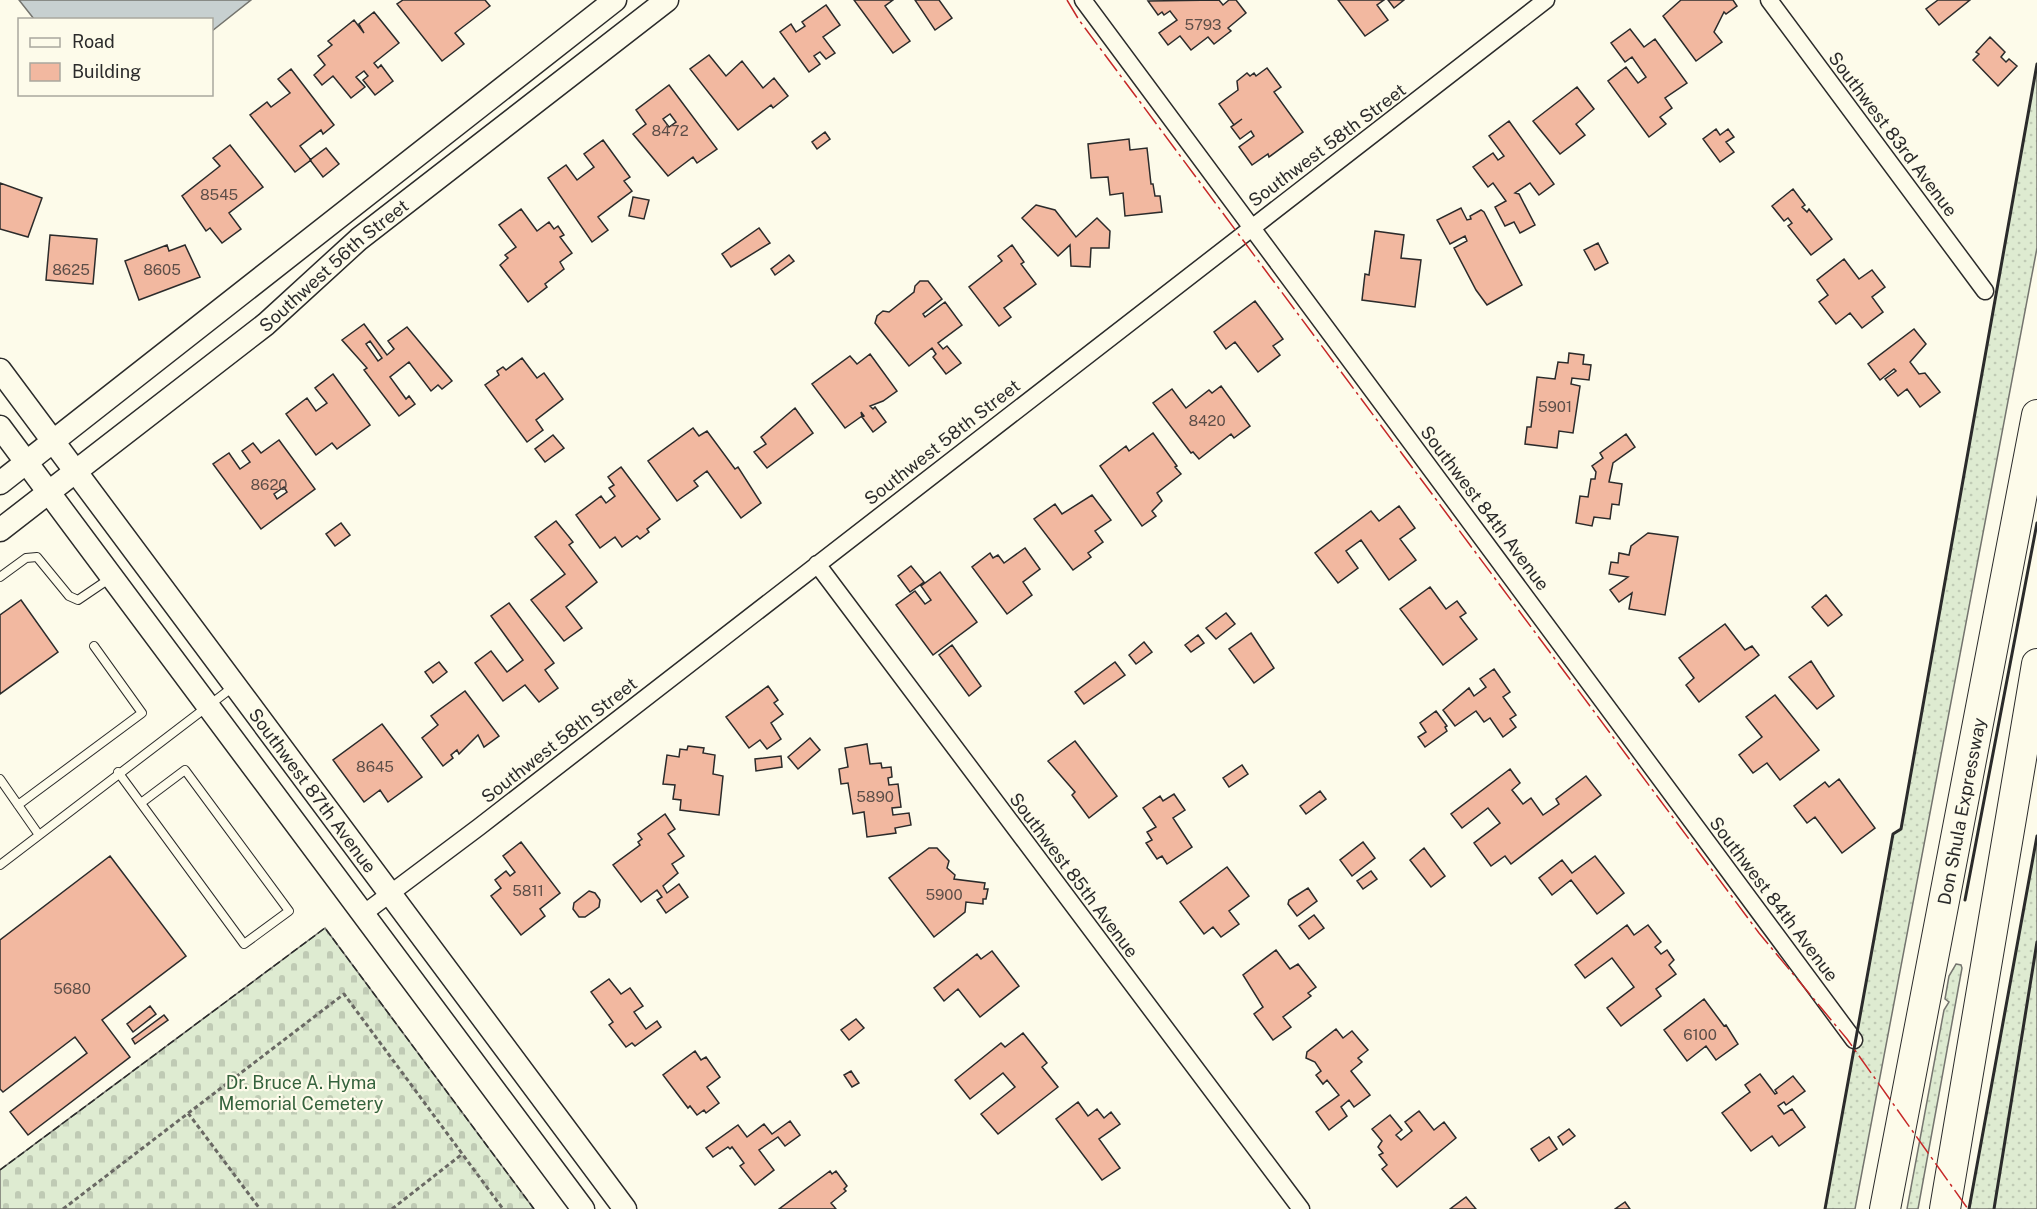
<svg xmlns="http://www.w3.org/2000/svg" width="2037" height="1209" viewBox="0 0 2037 1209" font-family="'Public Sans',sans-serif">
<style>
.grass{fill:url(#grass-dots);stroke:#74746e;stroke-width:1.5}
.cemetery{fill:url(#cemetery-stones);stroke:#74746e;stroke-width:1.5}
.water{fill:#c7d0d0;stroke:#74746e;stroke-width:1.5}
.building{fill:#f2b8a0;stroke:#2b2b2b;stroke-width:1.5;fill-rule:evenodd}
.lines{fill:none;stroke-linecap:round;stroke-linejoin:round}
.lane-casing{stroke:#2b2b2b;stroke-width:10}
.street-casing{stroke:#2b2b2b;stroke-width:19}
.secondary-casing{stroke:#2b2b2b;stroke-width:25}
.highway-casing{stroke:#2b2b2b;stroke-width:32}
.path{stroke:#6a6964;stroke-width:3;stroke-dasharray:4.5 3;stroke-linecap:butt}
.lane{stroke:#fdfbea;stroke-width:8}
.street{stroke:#fdfbea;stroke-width:16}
.secondary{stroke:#fdfbea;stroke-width:22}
.highway{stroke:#fdfbea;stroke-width:30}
.fence{stroke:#2b2b2b;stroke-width:1.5;stroke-dasharray:8 3;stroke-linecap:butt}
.wall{stroke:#2b2b2b;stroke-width:3}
.power{stroke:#c62828;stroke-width:1.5;stroke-dasharray:21 4.5 3 4.5;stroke-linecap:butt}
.labels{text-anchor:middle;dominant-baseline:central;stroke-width:4.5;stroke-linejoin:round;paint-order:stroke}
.number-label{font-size:15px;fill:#5d4e48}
.street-label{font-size:18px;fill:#2b2b2b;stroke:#fdfbea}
.park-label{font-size:18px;fill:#34623c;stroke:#fdfbea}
</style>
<defs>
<pattern id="grass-dots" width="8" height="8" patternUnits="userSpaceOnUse" patternTransform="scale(1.5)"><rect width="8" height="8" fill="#deebd1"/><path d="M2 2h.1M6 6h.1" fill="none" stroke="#bfcab4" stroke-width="1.8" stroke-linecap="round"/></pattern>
<pattern id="cemetery-stones" width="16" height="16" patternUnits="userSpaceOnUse" patternTransform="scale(1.5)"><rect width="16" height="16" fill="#deebd1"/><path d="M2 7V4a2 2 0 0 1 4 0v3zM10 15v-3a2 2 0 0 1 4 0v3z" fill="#bfcab4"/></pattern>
</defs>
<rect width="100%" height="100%" fill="#fdfbea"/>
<path class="grass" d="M2037,64v184l-182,961h-30l68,-375 8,-5z
M2037,836v373h-68z
M1956,964l5,1 1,3 -44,241h-11l37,-199 5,-8 -4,-3 4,-23z"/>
<path class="cemetery" d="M325,928l209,281h-534v-39z"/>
<path class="water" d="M19,0h232l-39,31v-11l-178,-1z"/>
<path class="building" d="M403,0h82l5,6 -35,27 9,11 -22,17 -45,-57z
M854,0h39l-8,6 25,35 -17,12z
M915,0h24l13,18 -17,12z
M1219,0l4,5 6,-5h7l10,13 -18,15 3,3 -17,13 -6,-7 -17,13 -11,-14 -12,9 -9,-12 18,-13 -7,-9 -6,4 -2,-3 -4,3 -10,-14z
M1338,0h46l-7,5 11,15 -23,16z
M1388,0h16l-10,8z
M1681,0h52l4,6 -11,8 -2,-2 -10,20 8,10 -26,19 -33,-45z
M1938,0h32l-31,25 -13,-16z
M826,5l14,20 -17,12 12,16 -9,6 -6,-7 -6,4 6,8 -11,8 -29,-40 11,-8 5,8 9,-6 -3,-4z
M374,12l25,31 -25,20 4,5 3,-3 12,16 -18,14 -12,-15 5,-4 -4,-5 -8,6 9,10 -14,11 -18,-22 -11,9 -8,-10 11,-10 -7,-9 14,-11 -4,-4 26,-21 10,13 -5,-9z
M1630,29l14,18 11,-8 32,44 -22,15 7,10 -12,9 6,7 -17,13 -41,-56 18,-14 12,16 8,-6 -14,-20 -7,5 -14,-19z
M1990,37l15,15 -4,5 5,5 3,-3 8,7 -19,20 -25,-26 6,-6 -3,-2z
M709,55l17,21 16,-15 21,27 11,-10 14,18 -15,12 -2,-3 -33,25 -48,-61z
M1267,68l14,19 -7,5 29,40 -34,25 -1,-3 -16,11 -13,-18 15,-11 -3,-5 -11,8 -9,-12 11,-8 -8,6 -15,-21 19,-14 -1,-9 10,-8 3,3 4,-3 2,3z
M291,69l43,56 -11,9 -2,-4 -21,16 11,14 -16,12 -45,-57 17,-13 4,5 19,-14 -12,-14z
M669,85l48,64 -20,14 -4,-6 -25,19 -35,-42 13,-10 -10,-14zM670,114l6,8 -7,5 -6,-8z
M1577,87l17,22 -18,15 9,11 -25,19 -27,-33z
M1509,121l45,63 -15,11 -9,-12 -15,10 4,1 16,31 -15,8 -6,-11 -9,4 -10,-19 11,-6 -13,-18 -5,4 -15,-20 20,-14 5,7 6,-4 -15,-20z
M1716,129l4,6 8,-6 6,8 -8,5 8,10 -14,10 -17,-23z
M825,132l5,7 -13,10 -5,-7z
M1129,139l1,11 17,-2 4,36h2l2,12h5l2,16 -37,4 -2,-23 -13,2 -2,-18 -17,1 -3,-34z
M603,140l27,37 -6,4 8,10 -34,26 10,13 -16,12 -44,-64 18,-13 11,15 17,-13 -10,-13z
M230,145l33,42 -34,26 12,16 -19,14 -12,-15 -4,3 -24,-35 38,-30 -7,-8z
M326,148l13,16 -16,13 -13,-17z
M0,183l42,15 -14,39 -28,-8z
M1793,189l12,16 -3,2 5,5 2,-3 23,30 -21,16 -23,-29 4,-3 -4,-5 -4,3 -12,-15z
M633,197l16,3 -5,19 -15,-3z
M1036,205l19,5 21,27 21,-19 13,13 -1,17h-18l-1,19 -19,-1 -1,-21 -12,11 -36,-38z
M1461,208l6,12 4,-1 -1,-3 11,-6 3,2 38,73 -35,20 -11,-15 -22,-42 13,-7 -2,-5 -15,8 -13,-24z
M521,209l16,22 12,-9 5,7 4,-3 6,9 -4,2 12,16 -12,9 4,7 -19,15 2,3 -19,15 -28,-37 8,-7 -3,-3 11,-8 -17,-22z
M759,228l11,15 -39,24 -9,-13z
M1375,231l29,4 -3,23 20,2 -6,47 -53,-7 3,-26 4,1z
M50,235l47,4 -4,45 -47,-4z
M1598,243l10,20 -13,7 -11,-20z
M167,245l2,6 16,-6 15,32 -61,23 -14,-39z
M1012,245l12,17 -3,2 15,20 -32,24 7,9 -12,9 -30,-39 33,-26 -4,-5z
M789,255l5,6 -19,14 -4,-6z
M1844,259l15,20 13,-9 13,17 -13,10 11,15 -21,16 -12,-15 -14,11 -17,-22 9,-7 -11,-15z
M920,281h8l14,18 -19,15 2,3 20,-15 17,23 -24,18 5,6 4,-3 14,17 -15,11 -13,-17 3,-3 -4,-6 -23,18 -34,-43 2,-7 6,-5 6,1 25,-20 1,-6z
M1255,301l28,38 -10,7 7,9 -22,17 -23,-30 -9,7 -12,-17z
M364,324l23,31 7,-6 -6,-8 19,-14 45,54 -10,8 -4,-4 -7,6 -22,-29 -19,15 16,22 3,-3 6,8 -16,12 -35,-46 3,-2 -25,-28zM370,341l12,17 -4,3 -12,-17z
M1914,329l12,15 -16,18 9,12 6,-1 15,19 -20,15 -13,-18 -9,7 -13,-17 11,-8 -2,-2 -14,11 -12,-16z
M1569,353l15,2 -1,9 8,1 -2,15 -17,-2 -1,6 9,2 -7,47 -14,-2 -2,17 -32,-4 2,-17h4l6,-50 18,2 3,-17 10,1z
M870,354l27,37 -14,10 -13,5 3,3 2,-2 11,15 -13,10 -11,-15 2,-1 -3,-4 1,4 -17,12 -33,-44 38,-28 7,8z
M522,358l15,20 7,-5 19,26 -27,21 7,10 -16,12 -42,-57 14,-10 -2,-4 6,-4 3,3z
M333,374l37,51 -33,24 -5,-6 -16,12 -30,-41 21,-16 9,13 11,-8 -12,-15z
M1221,386l29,40 -16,12 -3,-4 -32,25 -6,-7 -2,1 -38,-50 19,-14 14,19 23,-18 3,3z
M795,408l18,25 -46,35 -13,-16 12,-8 -5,-7z
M693,428l6,8 8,-5 28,38 3,-2 23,36 -20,15 -34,-47 -13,10 4,5 -21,15 -29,-40z
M1153,433l24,33 -2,1 6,7 -24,19 5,8 -10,10 4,5 -14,10 -42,-60 26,-20 3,5z
M1626,434l9,13 -22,16 -4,19 13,2 -3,21 -7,-1 -2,15 -16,-2 -2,9 -16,-3 4,-27 8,1 3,-18h4l1,-7 -4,-6 11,-8 -3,-5z
M553,435l11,13 -19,14 -10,-13z
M279,440l36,49 -54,40 -48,-65 16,-11 11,16 10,-7 -8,-11 11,-8 8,10zM284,487l3,5 -10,7 -3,-5z
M621,467l39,52 -13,10 2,3 -9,7 -3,-3 -15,11 -7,-10 -15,11 -24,-33 25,-19 5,7 9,-7 -6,-8 5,-3 -6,-8z
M1092,495l19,25 -16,11 8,11 -15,11 3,4 -18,13 -39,-51 21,-15 7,10z
M1399,506l16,22 -15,11 16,21 -27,20 -28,-40 -15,11 12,17 -20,15 -23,-30 56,-42 8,10z
M556,521l17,21 -4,3 28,37 -31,25 16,21 -18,13 -33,-41 34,-26 -30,-37z
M341,523l9,12 -15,11 -9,-12z
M1648,533l30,4 -13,78 -36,-6 3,-16 -13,9 -9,-12 18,-13 -19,-3 2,-12 7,1 1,-10 10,2 2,-9z
M1025,548l15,21 -17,13 9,13 -25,19 -35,-47 18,-14 3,5 5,-3 6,8z
M911,566l13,16 -14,10 -12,-16z
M940,572l37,50 -44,33 -37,-50 19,-14 10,13 6,-4 -10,-14z
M1430,587l16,22 11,-8 9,12 -6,4 17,22 -34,26 -43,-56z
M1826,595l16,20 -14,11 -16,-19z
M21,600l37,52 -58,42v-79z
M509,603l45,60 -9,7 13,18 -19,14 -14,-17 -22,16 -28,-38 16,-12 16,21 16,-12 -32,-44z
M1226,613l9,11 -19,15 -10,-11z
M1725,624l20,26 7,-4 7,9 -60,47 -13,-17 8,-7 -15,-20z
M1251,633l23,35 -20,15 -25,-34z
M1198,635l6,8 -13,9 -6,-7z
M1144,642l8,10 -16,12 -7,-9z
M952,645l29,41 -12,10 -30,-41z
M1811,661l23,35 -17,13 -28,-32z
M439,662l8,10 -14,11 -8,-11z
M1115,662l10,13 -41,29 -9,-12z
M1494,669l16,23 -7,5 13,18 -6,4 6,8 -13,10 -13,-19 -6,4 -8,-11 -21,15 -12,-16 26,-22 5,8 12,-9 -6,-8z
M768,686l10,14 -4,3 9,11 -12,9 10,16 -14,10 -7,-9 -11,8 -23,-31z
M465,691l34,45 -15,11 -6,-12 -19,19 -2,-4 -6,5 2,3 -10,8 -21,-28 16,-13 -7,-9z
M1775,695l44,55 -39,30 -13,-17 -14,10 -14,-18 23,-18 -16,-20z
M1436,711l11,15 -2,1 2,4 -22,16 -7,-10 8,-5 -6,-9z
M382,724l40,53 -34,25 -8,-12 -16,12 -31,-42z
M810,738l10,12 -22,19 -10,-12z
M1075,741l42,55 -28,22 -17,-23 3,-3 -27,-31z
M867,744l3,20 11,-1 1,5 9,-1 1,10 -4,1 1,7 9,-1 3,23 -9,1 1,7 16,-2 2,12 -16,3 1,5 -29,4 -3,-25 -11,2 -5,-31 -7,1 -2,-15 9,-2 -3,-19z
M688,746l16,2 -1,5 12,2 -2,19 10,2 -4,39 -39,-5 1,-10 -8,-1 2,-14 -12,-1 4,-29 12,2 1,-8 7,1z
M781,756l1,11 -26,4 -1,-12z
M1242,765l6,9 -19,13 -6,-9z
M1510,769l10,14 -8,7 11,14 8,-6 12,17 16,-11 -3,-5 30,-23 15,19 -90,69 -6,-8 -14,10 -17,-23 26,-20 -12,-15 -26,20 -11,-14z
M1839,779l36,49 -33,25 -27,-36 -8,6 -13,-17 31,-24 4,5z
M1320,791l6,8 -20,15 -6,-8z
M1174,794l11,16 -12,8 19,29 -25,17 -5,-8 -5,3 -11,-16 6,-3 -5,-8 9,-5 -13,-19 17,-12 3,5z
M665,814l10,15 -7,5 16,22 -12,8 6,9 -15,13 4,7 12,-9 9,13 -22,16 -9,-13 5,-3 -5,-7 -16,12 -28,-37 27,-20 -2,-3 4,-3 -4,-5z
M521,842l39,51 -20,16 5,7 -24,19 -30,-39 10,-8 -6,-8 11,-9 4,5 5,-4 -12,-16z
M1363,842l12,16 -23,18 -12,-16z
M929,848h8l12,13 -2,7 8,7 -1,4 31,4 -1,6h4l-2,10h-3v5l-17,-2 -1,10 -31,25 -45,-59z
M1424,848l21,28 -14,11 -21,-27z
M110,856l76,100 -84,64 28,37 -102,78 -18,-23 77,-59 -12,-16 -72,55 -3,-3v-149z
M1595,856l29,37 -27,21 -26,-34 -19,15 -13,-17 23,-18 10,13z
M1227,867l22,29 -20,15 10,13 -18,13 -8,-10 -9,7 -24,-32z
M1371,871l6,8 -14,10 -6,-8z
M1308,888l9,13 -20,15 -9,-12 1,-4z
M589,891l6,2 5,7 -1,7 -14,10h-6l-6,-8 1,-6z
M1314,915l10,13 -15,11 -10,-13z
M1627,925l7,10 14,-10 13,17 -6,5 6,7 6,-4 7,10 -5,5 7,9 -20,15 5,7 -40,30 -14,-18 27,-21 -22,-29 -27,20 -10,-13z
M1276,950l14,19 8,-5 18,23 -8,6 3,3 -28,21 8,10 -18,13 -19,-26 9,-7 -20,-32z
M992,951l27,35 -39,31 -22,-28 -14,12 -10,-13 43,-34 4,5z
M609,979l12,15 9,-6 13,18 -9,6 12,17 11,-8 4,6 -26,19 -3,-3 -6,4 -17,-22 4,-3 -22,-30z
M1704,999l20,27 2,-1 12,19 -22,16 -10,-14 -19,15 -23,-31z
M150,1006l6,8 -23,18 -6,-8z
M164,1015l4,5 -33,24 -3,-5z
M856,1019l8,9 -15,12 -8,-10z
M1336,1029l7,9 9,-7 16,19 -10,8 4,4 -11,9 19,24 -16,12 -5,-7 -8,7 6,9 -18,14 -13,-18 23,-17 -12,-15 -4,4 -7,-9 5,-4 -6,-9 -9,-4 1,-6z
M1023,1033l24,30 -5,4 16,20 -60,47 -17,-20 34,-27 -12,-14 -33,26 -15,-19 46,-37 4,4z
M695,1051l6,9 5,-3 14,20 -13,10 12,16 -13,10 -2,-3 -7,5 -7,-9 -2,2 -25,-33z
M851,1071l8,12 -7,4 -8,-12z
M1760,1074l15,20 2,-1 -2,-3 18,-14 12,15 -19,14 -2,-3 -6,4 6,8 8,-5 13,18 -26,19 -7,-10 -21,15 -29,-38 28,-21 -5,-7z
M1078,1102l10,14 9,-7 7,9 7,-6 9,12 -21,15 21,29 -18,12 -46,-61z
M1419,1111l15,19 10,-8 12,16 -59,49 -15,-18 5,-4 -8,-10 4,-2 -5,-6 4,-6 -10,-12 18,-14 12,15 -6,5 5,5 11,-9 -7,-9z
M790,1121l10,14 -15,11 -7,-9 -19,13 15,20 -19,15 -15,-19 4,-3 -12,-16 -2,2 -2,-2 -15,10 -7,-9 32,-23 9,12 17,-13 8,10z
M1569,1129l6,7 -12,9 -5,-8z
M1549,1137l8,12 -18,12 -8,-12z
M830,1171l2,3 4,-3 11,15 -3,3 2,2 -15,12 5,6h-57z
M1466,1197l10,12h-26z
M1625,1202l5,7h-15z"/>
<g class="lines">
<g class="lane-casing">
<path id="lane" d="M0,577l26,-19 11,-1 32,39 9,4 34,-23
M118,772l126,172 45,-33 -104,-141 -44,33
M0,779l39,56
M18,805l124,-92 -48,-67
M0,865l233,-178"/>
</g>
<g class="street-casing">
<path id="street" d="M1083,0l771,1040
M1769,0l216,291
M817,564l484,645
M363,914l116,-87 1067,-827"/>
</g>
<g class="secondary-casing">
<g id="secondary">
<path id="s1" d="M0,370l625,839"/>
<path d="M0,427l583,782"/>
<path d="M0,483l615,-483"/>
<path id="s2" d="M0,530l266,-206 93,-85 308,-239"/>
</g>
</g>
<g class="highway-casing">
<g id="highway">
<path id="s3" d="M1885,1209l152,-794"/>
<path d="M1945,1209l92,-545"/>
</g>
</g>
<path class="path" d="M188,1113l72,96
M63,1209l281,-215 159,215
M392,1209l69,-54"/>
<use href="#lane" class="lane"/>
<use href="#street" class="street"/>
<use href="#secondary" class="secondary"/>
<use href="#highway" class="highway"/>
<path class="fence" d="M0,1170l325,-242 209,281"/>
<path class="wall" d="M1965,900l72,-377
M1825,1209l68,-375 8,-5 136,-765
M1969,1209l68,-373
M1994,1209l43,-267"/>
<path class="power" d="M1067,0l12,20 680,913 88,106 121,170"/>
</g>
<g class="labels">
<g class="number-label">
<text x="1203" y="24">5793</text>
<text x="670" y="130">8472</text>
<text x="219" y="194">8545</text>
<text x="71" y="269">8625</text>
<text x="162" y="269">8605</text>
<text x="1555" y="406">5901</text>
<text x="1207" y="420">8420</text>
<text x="269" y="484">8620</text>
<text x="375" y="766">8645</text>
<text x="875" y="796">5890</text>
<text x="528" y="890">5811</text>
<text x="944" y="894">5900</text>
<text x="72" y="988">5680</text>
<text x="1700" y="1034">6100</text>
</g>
<g class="street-label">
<text transform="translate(1893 134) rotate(53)">Southwest 83rd Avenue</text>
<text transform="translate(1327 145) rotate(-37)">Southwest 58th Street</text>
<text stroke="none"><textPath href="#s2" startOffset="426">Southwest 56th Street</textPath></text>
<text transform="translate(942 442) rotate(-38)">Southwest 58th Street</text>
<text transform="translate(1485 508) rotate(53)">Southwest 84th Avenue</text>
<text transform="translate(559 740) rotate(-38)">Southwest 58th Street</text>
<text stroke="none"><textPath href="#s1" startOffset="524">Southwest 87th Avenue</textPath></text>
<text stroke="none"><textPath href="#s3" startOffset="405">Don Shula Expressway</textPath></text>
<text transform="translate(1074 875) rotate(53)">Southwest 85th Avenue</text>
<text transform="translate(1774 899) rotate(53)">Southwest 84th Avenue</text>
</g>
<g class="park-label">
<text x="301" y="1082">Dr. Bruce A. Hyma<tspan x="301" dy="21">Memorial Cemetery</tspan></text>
</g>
</g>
<rect x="18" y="18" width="195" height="78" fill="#fdfbea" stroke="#a9a89e" stroke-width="1.5"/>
<rect x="30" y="38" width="30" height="9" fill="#fdfbea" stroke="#a9a89e" stroke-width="1.5"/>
<text x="72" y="48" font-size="18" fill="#2b2b2b">Road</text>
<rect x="30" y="63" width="30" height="18" fill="#f2b8a0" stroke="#a9a89e" stroke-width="1.5"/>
<text x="72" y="78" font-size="18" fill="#2b2b2b">Building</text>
</svg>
